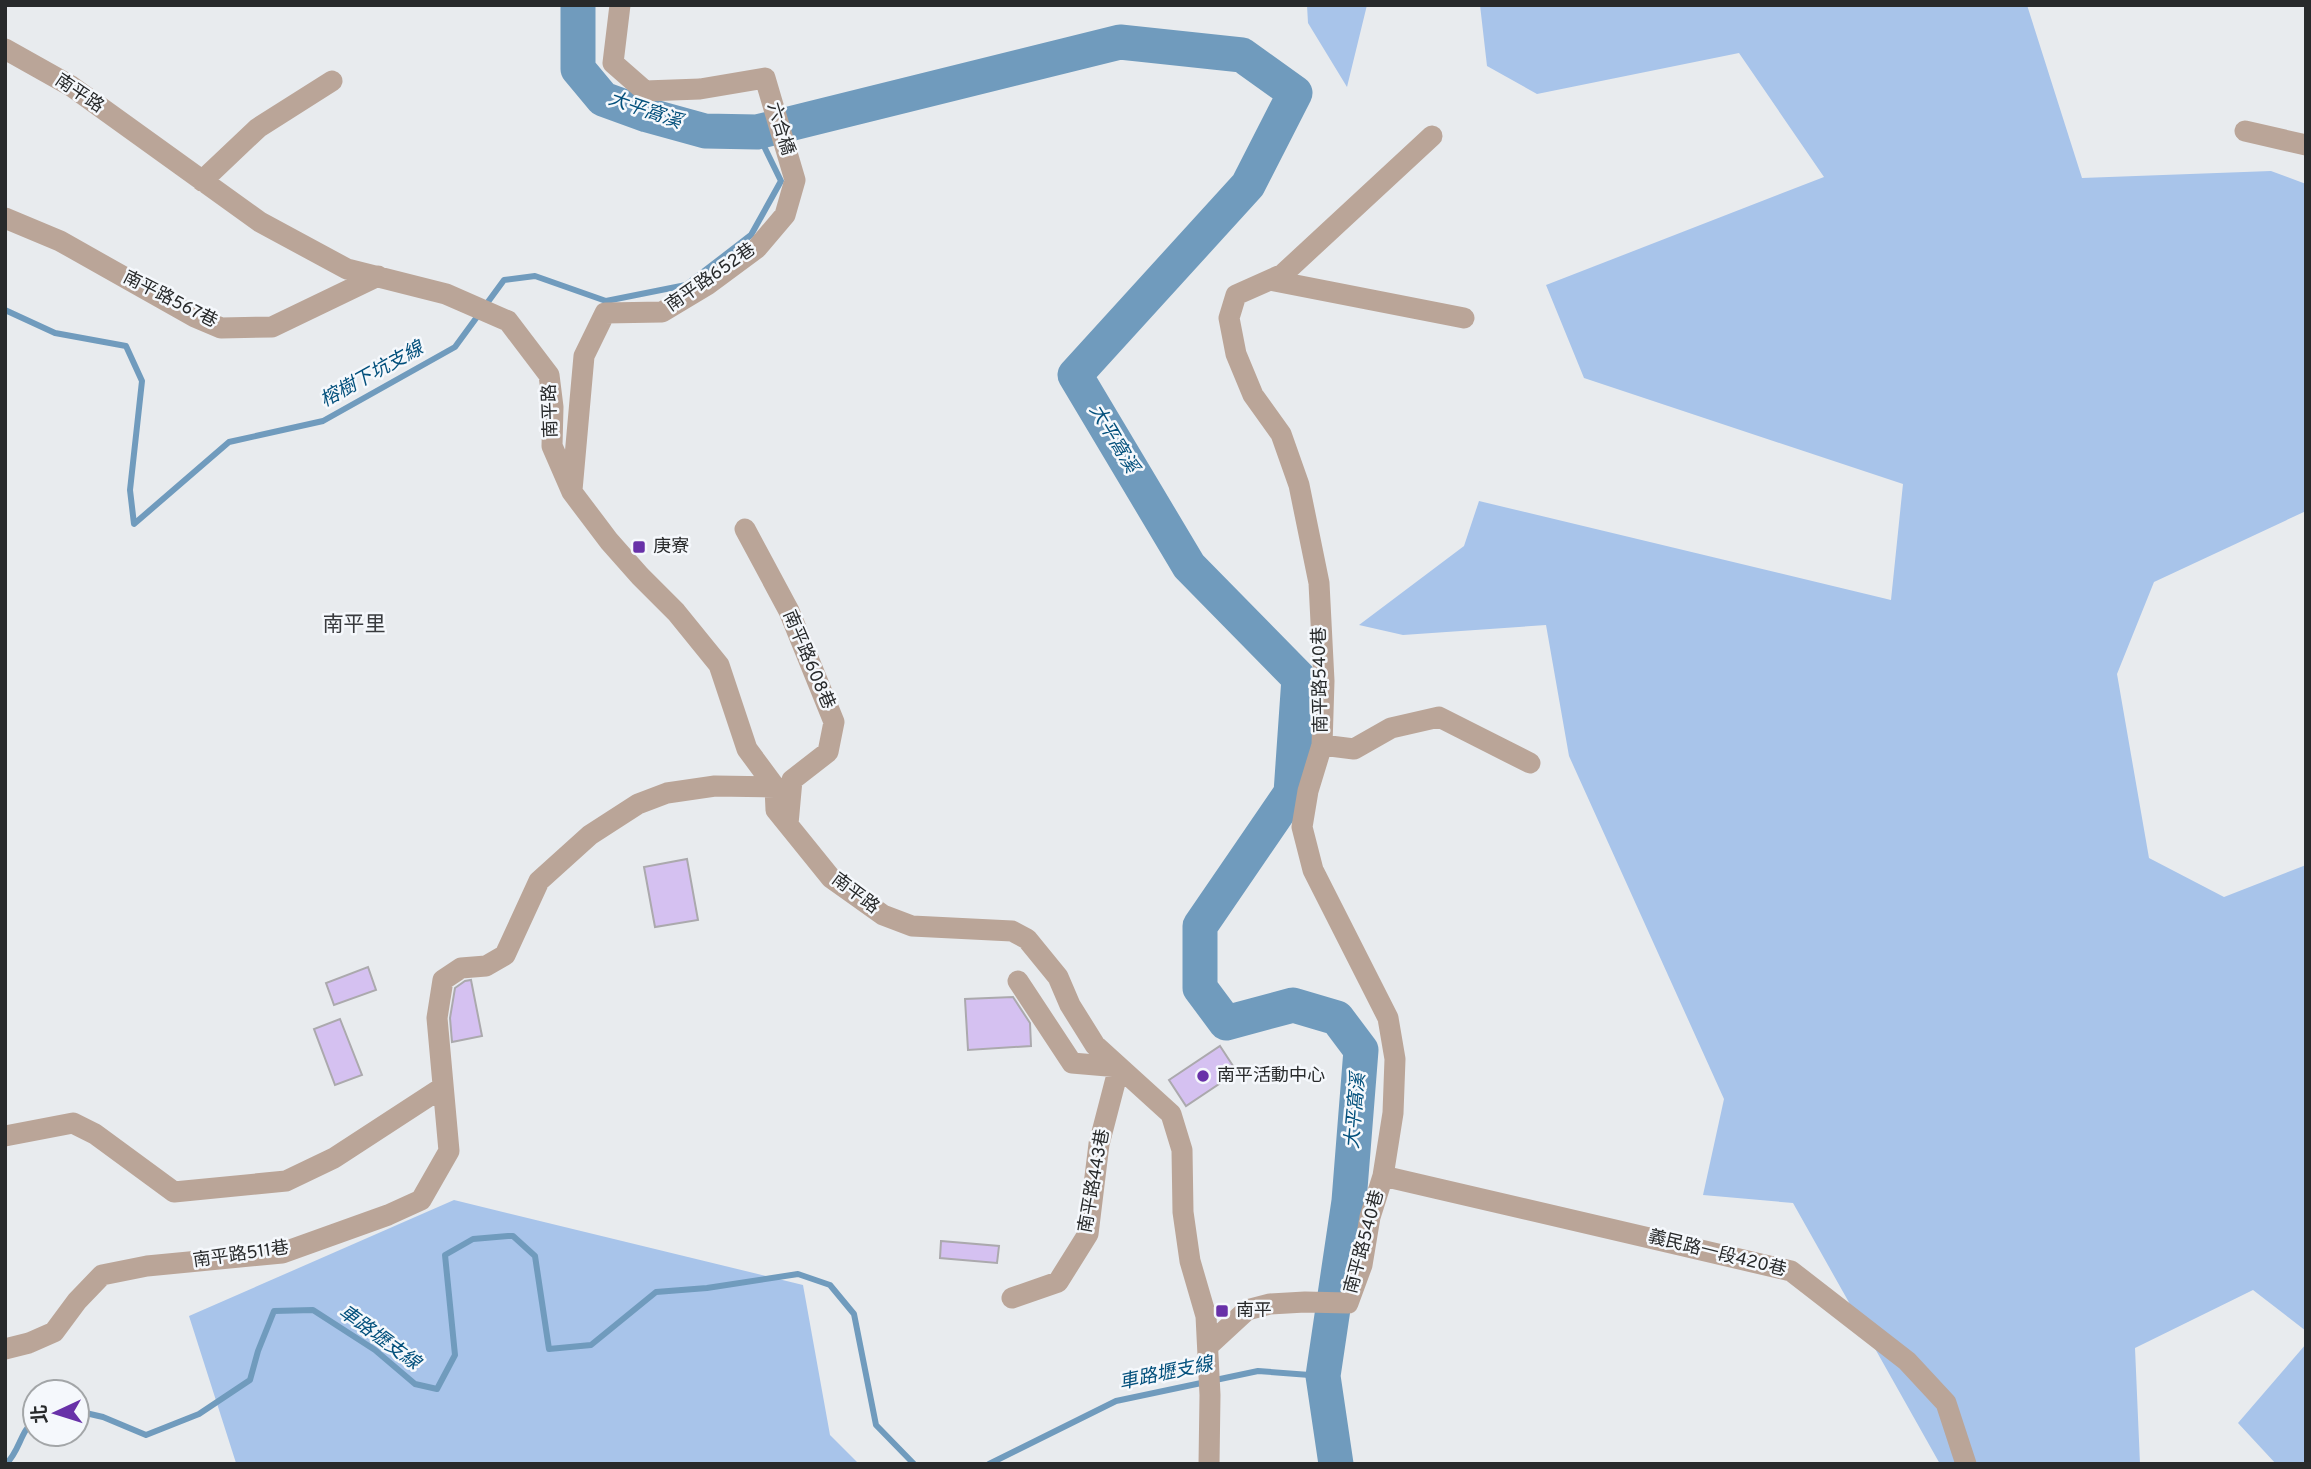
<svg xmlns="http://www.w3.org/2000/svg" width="2311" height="1469" viewBox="0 0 2311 1469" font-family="Overpass,'Noto Sans TC',sans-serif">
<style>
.green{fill:#a8c4ea}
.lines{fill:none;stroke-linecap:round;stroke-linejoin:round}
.stream{stroke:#709bbd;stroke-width:6}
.river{stroke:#709bbd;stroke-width:35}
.building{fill:#d5c1f1;stroke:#aba9ad;stroke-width:2}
.minor{stroke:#baa598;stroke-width:21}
.poi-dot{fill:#6831a8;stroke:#f5f8fc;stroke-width:2.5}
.labels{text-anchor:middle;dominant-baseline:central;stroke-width:5;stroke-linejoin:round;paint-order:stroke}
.street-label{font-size:18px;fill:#282a2b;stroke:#f5f8fc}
.poi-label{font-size:18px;fill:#282a2b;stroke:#f5f8fc;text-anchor:start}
.water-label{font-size:19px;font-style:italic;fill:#03507c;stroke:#f5f8fc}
.quarter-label{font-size:21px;fill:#393b3e;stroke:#f5f8fc}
</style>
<rect width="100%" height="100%" fill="#e8ebee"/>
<path class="green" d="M1307,5h60l-20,82 -39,-64z
M1480,5h547l55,173 189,-7 35,13v327l-152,71 -37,92 32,184 75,39 82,-32v466l-53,-41 -118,58 5,116h-200l-147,-261 -90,-8 21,-96 -155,-343 -23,-131 -143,10 -44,-10 105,-79 15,-45 412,99 12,-116 -319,-106 -38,-93 278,-108 -85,-124 -202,41 -50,-28z
M454,1200l349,85 27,150 29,29 -623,-1 -47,-147z
M2306,1344v120h-30l-38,-41z"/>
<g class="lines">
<path class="stream" d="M5,310l50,23 71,13 16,35 -12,109 4,34 95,-82 94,-21 132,-74 49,-67 31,-4 71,25 80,-16 65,-50 30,-54 -24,-49
M77,1411l26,6 43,18 53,-21 51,-34 8,-29 16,-40 39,-1 62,40 40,34 22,5 18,-34 -10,-100 28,-16 35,-3h5l22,20 14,93 42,-4 65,-53 51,-4 91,-14 32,11 24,29 22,111 38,39
M6,1464c14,-13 14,-33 29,-44
M989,1464l127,-63 142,-30 65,5"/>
<path class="river" d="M578,5v64l25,30 44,16 58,16 52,1 363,-90 122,13 53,38 -47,92 -173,190 114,191 110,112 -8,115 -91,133v62l26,35 67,-18 44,13 24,32 -12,151 -26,175 13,88"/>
</g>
<path class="building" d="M687,859l11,61 -43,7 -11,-60z
M368,967l8,23 -42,15 -8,-22z
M471,980l11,56 -30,6 -2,-24 5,-30 10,-7z
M1013,997l17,26 1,23 -63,4 -3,-51z
M340,1019l22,56 -27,10 -21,-56z
M1220,1046l17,26 -51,34 -17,-26z
M941,1241l58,5 -2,17 -57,-5z"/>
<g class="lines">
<path class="minor" d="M5,49l66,37 189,136 87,47 99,25 62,27 41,54 4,32 -1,39 20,46 37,49 31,35 36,36 43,53 28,84 28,38 1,23 55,68 52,37 29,11 100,5 15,8 31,38 12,28 25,40 76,69 11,36 1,62 7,49 16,55 4,79 -1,69
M2245,131l61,14
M202,181l56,-53 74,-47
M5,218l55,23 135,76 26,11 51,-1 106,-51
M1270,280l194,38
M572,490l12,-134 21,-43 57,-1 45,-27 50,-37 28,-33 10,-35 -30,-102 -65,11 -55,2 -32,-28 7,-58
M745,529l44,82 45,111 -6,30 -36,28 -4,44
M1322,745l32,4 37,-21 48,-11 91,46
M5,1136l68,-13 22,11 79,58 112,-11 48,-23 109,-71
M1383,1176l408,95 116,90 39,42 20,61
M1012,1298l46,-16 30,-48 11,-90 20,-77 -47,-4 -54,-82
M1208,1346l39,-36 23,-6 35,-2 43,1 14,-38 8,-48 13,-41 10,-63 2,-54 -7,-41 -75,-148 -11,-43 6,-36 14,-46 2,-64 -5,-98 -20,-98 -18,-51 -28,-39 -17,-41 -7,-36 7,-23 47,-21 149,-138
M5,1349l24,-6 25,-11 23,-31 25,-26 45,-9 135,-13 106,-38 33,-15 28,-49 -12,-133 6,-38 18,-12 25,-2 19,-11 34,-74 51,-46 48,-31 29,-11 48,-7 60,1"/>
</g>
<g class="poi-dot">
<rect x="632" y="540" width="14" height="14" rx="3.5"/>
<circle cx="1203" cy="1076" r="7"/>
<rect x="1215" y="1304" width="14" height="14" rx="3.5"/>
</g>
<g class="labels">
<g class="street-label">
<text transform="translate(79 94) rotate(34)">南平路</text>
<text transform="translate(780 129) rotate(73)">六合橋</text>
<text transform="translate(711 278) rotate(-35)">南平路652巷</text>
<text transform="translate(170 300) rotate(27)">南平路567巷</text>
<text transform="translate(551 411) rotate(-92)">南平路</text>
<text transform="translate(808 660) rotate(67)">南平路608巷</text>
<text transform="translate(1321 680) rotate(-91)">南平路540巷</text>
<text transform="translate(855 894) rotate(37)">南平路</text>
<text transform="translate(1095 1181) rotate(-80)">南平路443巷</text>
<text transform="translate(1365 1242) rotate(-75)">南平路540巷</text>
<text transform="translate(1717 1254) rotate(14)">義民路一段420巷</text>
<text transform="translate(241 1255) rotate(-8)">南平路511巷</text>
</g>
<g class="poi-label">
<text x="653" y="547">庚寮</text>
<text x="1217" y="1076">南平活動中心</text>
<text x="1236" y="1311">南平</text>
</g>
<g class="water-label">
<text transform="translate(645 111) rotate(19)">大平窩溪</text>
<text transform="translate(372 375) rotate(-29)">榕樹下坑支線</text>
<text transform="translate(1113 439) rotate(59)">大平窩溪</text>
<text transform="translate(1356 1111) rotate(-85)">大平窩溪</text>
<text transform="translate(379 1338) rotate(36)">車路壢支線</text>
<text transform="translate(1166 1374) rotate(-12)">車路壢支線</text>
</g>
<g class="quarter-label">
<text x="354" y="625">南平里</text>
</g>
</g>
<rect width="2311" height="1469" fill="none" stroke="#282a2b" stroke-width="14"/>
<g transform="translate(56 1413) rotate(266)"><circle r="33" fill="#f5f8fc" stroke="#a3a6a8" stroke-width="2"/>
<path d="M0-5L12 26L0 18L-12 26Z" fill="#6831a8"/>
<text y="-10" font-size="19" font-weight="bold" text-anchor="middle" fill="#282a2b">北</text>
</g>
</svg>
